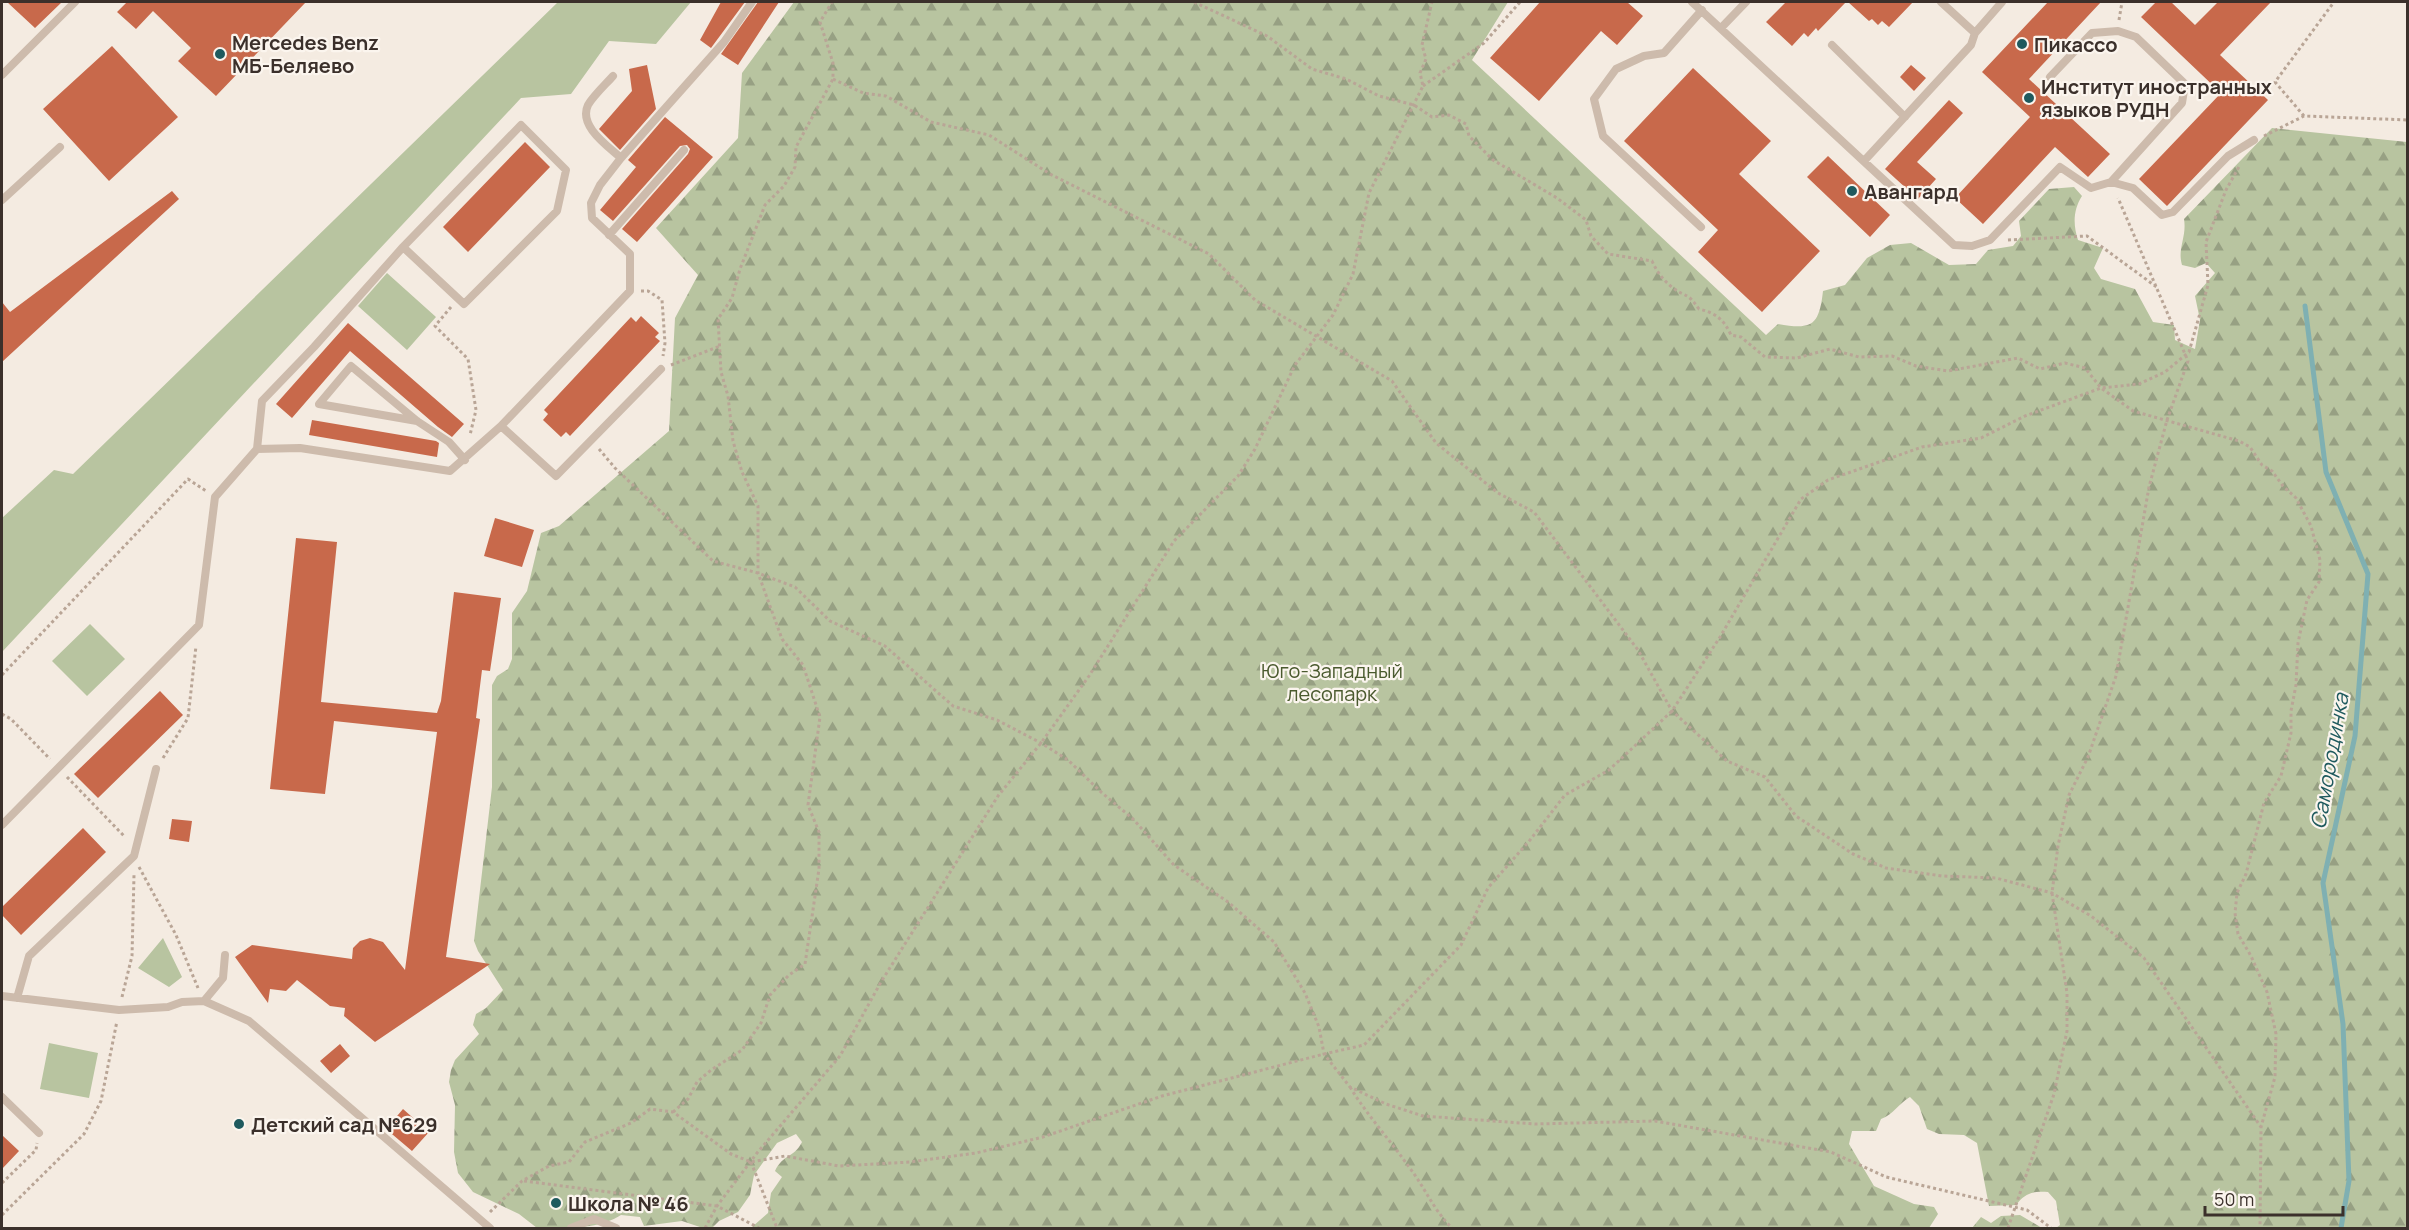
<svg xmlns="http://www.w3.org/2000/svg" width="2409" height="1230" viewBox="0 0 2409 1230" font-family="Manrope,sans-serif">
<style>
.green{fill:#b8c4a0}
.forest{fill:url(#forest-firs)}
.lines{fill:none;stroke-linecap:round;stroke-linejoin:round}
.stream{stroke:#7fb0b2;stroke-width:5}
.building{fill:#c8694b}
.path{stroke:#b9a596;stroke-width:3;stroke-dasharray:3 3;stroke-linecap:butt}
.lane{stroke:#cdbbac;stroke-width:8}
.poi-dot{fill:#1f5a5e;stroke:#fbf5ee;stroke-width:2}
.labels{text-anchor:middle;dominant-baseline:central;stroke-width:4.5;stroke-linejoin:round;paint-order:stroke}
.poi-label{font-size:20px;font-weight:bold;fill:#3b302b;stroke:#fbf5ee;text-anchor:start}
.park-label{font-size:20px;fill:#4a5a2e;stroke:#fbf5ee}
.water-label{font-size:21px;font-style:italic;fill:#1f5a5e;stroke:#fbf5ee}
</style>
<defs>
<pattern id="forest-firs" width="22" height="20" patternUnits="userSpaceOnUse" patternTransform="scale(1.5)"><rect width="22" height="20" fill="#b8c4a0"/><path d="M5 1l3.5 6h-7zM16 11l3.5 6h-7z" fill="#97a083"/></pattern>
</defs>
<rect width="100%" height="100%" fill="#f4ebe1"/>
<path class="green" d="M558,2h133l-35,42 -47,-3 -38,53 -50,4 -519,554v-134l52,-48 19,4z
M387,273l49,44 -29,33 -49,-44z
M90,624l35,35 -38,37 -35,-35z
M163,938l19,39 -13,10 -31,-19z
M49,1043l49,10 -9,45 -49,-9z"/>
<path class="forest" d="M794,2h714l-36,58 294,275 12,-11c34,6 41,2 45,-33l22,-6 22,-27 23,-13 21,-2 38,22 27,-1 12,-14 25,-4 8,-10 -2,-15 30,-32 25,-2 8,9c-9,14 -9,29 -4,44l25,8 -9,20 7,11 34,10 18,33 21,3 1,15 20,9 5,-29 -5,-24 20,-23 -9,-10 -11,5 -13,-3c-5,-17 5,-28 2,-46l88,-91 135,14v1086h-351l4,-3 -4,-24 -8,-9c-15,-1 -23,1 -32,13l-27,1 -12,-63 -13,-8 -25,-1 -12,-5 -8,-23 -9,-9c-12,7 -16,17 -29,22l-5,12h-24l-3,13 25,42 40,18 20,3 4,7 -9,14h-1184l7,-1 16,-14 3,-20 11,-16 -7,-6c8,-17 19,-13 27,-29l-6,-8 -19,9 -23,32 -4,20 -12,17 -19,9 -7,7h-9l-21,-7 -38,5 -4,-9 -19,-2c-23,15 -56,13 -84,13l-18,-14 -46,-22 -15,-19 -4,-21 1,-47 -6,-23 2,-12 4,-10 24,-26 -6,-9 3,-11 10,-6 17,-18 -25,-39 -4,-10 18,-154v-102l5,-9 11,-7 4,-10v-46l15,-22 14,-58 18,-7 110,-95 6,-113 23,-43 -42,-47 82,-90 4,-65z
M2020,1215l22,13h-70l9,-11 10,6 10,-7z"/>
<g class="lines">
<path class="stream" d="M2305,306l21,166 42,102 -13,162 -32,147 20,141 6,157 -8,47"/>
</g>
<path class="building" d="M7,2h55l-27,26z
M127,2h179l-90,94 -38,-35 13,-13 -38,-37 -17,18 -19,-17z
M721,2h24l-34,46 -11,-8z
M758,2h21l-41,63 -17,-11z
M1540,2h87l16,14 -26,29 -16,-14 -62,70 -49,-43z
M1786,2h60l-28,29 -2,-3 -8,9 -4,-4 -12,13 -26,-24z
M1848,2h65l-24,25 -7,-6 -4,4 -6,-6 -3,2z
M2048,2h53l-72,77 81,75 -22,23 -33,-30 -72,77 -28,-26 75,-81 -48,-45z
M2156,2h15l24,23 23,-23h53l-51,53 48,45 -101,106 -28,-27 82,-86 -80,-76z
M112,46l66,71 -69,64 -66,-72z
M647,65l9,44 -36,41 -21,-21 33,-38 -3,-22z
M1911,65l15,13 -12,13 -14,-14z
M1693,68l78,73 -32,33 81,77 -58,61 -64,-60 20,-22 -94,-89z
M1949,100l14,13 -46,49 19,17 -18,20 -33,-30z
M665,117l48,40 -76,85 -15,-13 66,-75 2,-5 -3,-4 -7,1 -67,75 -13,-11 36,-43 -8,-7z
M525,142l25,25 -82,85 -25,-25z
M1828,156l62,59 -20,22 -63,-60z
M172,191l7,8 -177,163v-60l8,10z
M641,316l18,17 -4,4 5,4 -90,95 -4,-4 -5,5 -18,-17 5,-6 -4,-4 87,-93 5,5z
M348,323l116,101 -12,13 -14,-10 -88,-76 -58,67 -16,-14z
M312,420l124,21 3,2 -2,14 -128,-22z
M495,518l39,12 -12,37 -38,-11z
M296,538l41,4 -16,160 116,11 4,-12 13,-109 47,6 -11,73 -8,-1 -6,48 4,1 -34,238 44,7 -115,78 -31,-26 1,-8 -15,-2 -33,-26 -11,11 -16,-2 -2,14 -33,-46 17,-12 100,14 1,-11 7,-7 10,-3 13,4 22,28 32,-238 -103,-11 -9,73 -55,-5z
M160,691l23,24 -85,83 -24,-24z
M172,819l20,2 -3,21 -20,-3z
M83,828l23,24 -85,83 -19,-20v-8z
M340,1044l10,12 -19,17 -11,-12z
M403,1109l26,23 -17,19 -26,-22z
M2,1135l17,16 -17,18z"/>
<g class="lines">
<path class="path" d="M1194,2l73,34 45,33 34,10 33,17 35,9 18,12 17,-2 17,9 3,12 24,24 64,38 29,22 5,16 17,18 44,7c5,11 11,19 21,27 14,10 14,4 26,21 17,4 25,11 32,26l10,2 24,20 32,1 33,-9 29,8 33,-1 24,10 32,5 70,-13 22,11 25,-6 20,5 16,20 32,23 106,30 11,6 12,18 10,6 11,15 13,12 15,28 9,34 -1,22 -12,18 -9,43 -2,42 -5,26v22l-10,43 -17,27 -18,71 -9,19 -2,20 3,21 13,22 16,36 9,42 -1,43 -14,50 -1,101
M2119,20l3,-18
M833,79l30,14 23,3 45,26 58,13 61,39 159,80 46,46 137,81 44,62 62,50 36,19 104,138 34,61 55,50 38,16 31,39 57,38 33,14 56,8 54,2 56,15 39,23 53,42 117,169
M1423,86l61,-43 36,-41
M2304,116l-29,-34 59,-80
M2264,136l40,-20 104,4
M2008,240l79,-4 71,52
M641,291h7l14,9 3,43 -2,13
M451,307l-16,19 33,33 8,51 -6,25
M671,365l49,-19
M599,449l16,19 98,93 45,12 37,14 35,34 55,25 68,60 44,14 44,23 27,17 33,32 32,27 41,46 54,37 46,40 31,51 14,34 5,27 26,33 36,17 37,12 112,8 120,-3 176,31 55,25 141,33 24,18
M2,675l186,-196 18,12
M2,714l9,5 39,40
M163,758l25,-40 8,-72
M67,777l58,60
M139,867l37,68 22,53
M122,997l10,-41 2,-81
M1350,1087c17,28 40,53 59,80 17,22 23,41 43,61
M673,1112l15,-13 9,-17 14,-12 31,-20 19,-27 9,-28 19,-20 16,-11 14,-95v-37l-11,-27 12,-88 -17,-52 -21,-26 -24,-66v-67l-16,-34 -9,-31 -5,-45 -7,-24 -3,-53 14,-21 8,-29 25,-64 19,-19 11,-19 1,-20 37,-68v-16l-13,-41 12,-20
M751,1162l26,66
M524,1181l193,25 42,22
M2,1183l34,-33 1,-7
M490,1212l32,-31 27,-15 20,-4 16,-20 46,-19 19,-14 23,3 58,42 20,8 34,-6 54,10 71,-4 66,-9 67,-16 119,-41 162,-42 40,-9 97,-100 27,-57 42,-48 35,-45 44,-25 63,-59 48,-74 81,-138 27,-19 94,-33 59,-9 44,-22 76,-28 38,-4 26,-12 24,-20 19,-67 -2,-43 20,-52 14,-25
M2,1215l82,-81 17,-33 16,-80
M705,1228l12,-22 40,-53 83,-97 41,-74 117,-186 43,-53 48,-67 85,-135 64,-65 17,-27 40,-84 38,-50 20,-41 16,-81 54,-107 -3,-13 6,-14 -4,-14 10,-43
M2008,1228l46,-134 13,-63v-38l-15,-100 6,-47 11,-51 19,-38 28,-81 33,-189 18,-67 21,-59 -70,-163"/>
<path class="lane" d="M1692,2l262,243 18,1 18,-6 70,-73 31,21 20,-6 71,-79 3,-19 -49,-47 -18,-6 -26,2 -42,44
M1941,2l34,31
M1721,28l25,-26
M1832,45l73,72
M2,75l73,-73
M613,76c-8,9 -19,19 -25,29 -10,21 20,41 33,53
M1864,161l107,-116 4,-12 27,-31
M2111,182l22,6 29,27 11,-3 55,-56 26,-16
M2,200l58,-53
M1701,227l-98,-91 -9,-37 22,-30 28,-13 20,-3 38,-43
M609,235l75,-85
M417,421l-98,-17 32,-38 66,55 32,21 16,18
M501,426l129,-135v-37l-38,-36 -1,-15 9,-18 21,-27 103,-116 28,-40
M257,449l43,-1 150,23 51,-45 55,50 105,-107
M2,825l197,-200 16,-128 42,-48 5,-48 52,-54 89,-100 118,-122 45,45 -9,41 -93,93 -61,-57
M2,996l117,14 49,-3 14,-5 22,-1 45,20 241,207
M17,998l12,-42 105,-100 22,-87
M204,1001l19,-23 2,-23
M2,1097l37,36
M571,1228l23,-9 22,9"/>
</g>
<g class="poi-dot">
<circle cx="2022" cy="44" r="6"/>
<circle cx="220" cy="54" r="6"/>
<circle cx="2029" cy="98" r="6"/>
<circle cx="1852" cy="191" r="6"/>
<circle cx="239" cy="1124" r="6"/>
<circle cx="556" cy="1203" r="6"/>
</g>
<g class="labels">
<g class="poi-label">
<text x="232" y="42">Mercedes Benz<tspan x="232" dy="23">МБ-Беляево</tspan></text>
<text x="2034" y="44">Пикассо</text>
<text x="2041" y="86">Институт иностранных<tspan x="2041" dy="23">языков РУДН</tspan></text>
<text x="1864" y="191">Авангард</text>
<text x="251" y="1124">Детский сад №629</text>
<text x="568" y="1203">Школа № 46</text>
</g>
<g class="park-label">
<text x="1332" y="670">Юго-Западный<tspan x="1332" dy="23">лесопарк</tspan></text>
</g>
<g class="water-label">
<text transform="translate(2329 761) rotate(-80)">Самородинка</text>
</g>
</g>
<rect width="2409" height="1230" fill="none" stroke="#3b302b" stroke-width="6"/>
<path d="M2205 1206v9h138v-9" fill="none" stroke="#3b302b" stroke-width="3"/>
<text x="2214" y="1206" font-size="18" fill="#3b302b" stroke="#fbf5ee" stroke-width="4.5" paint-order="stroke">50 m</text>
</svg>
